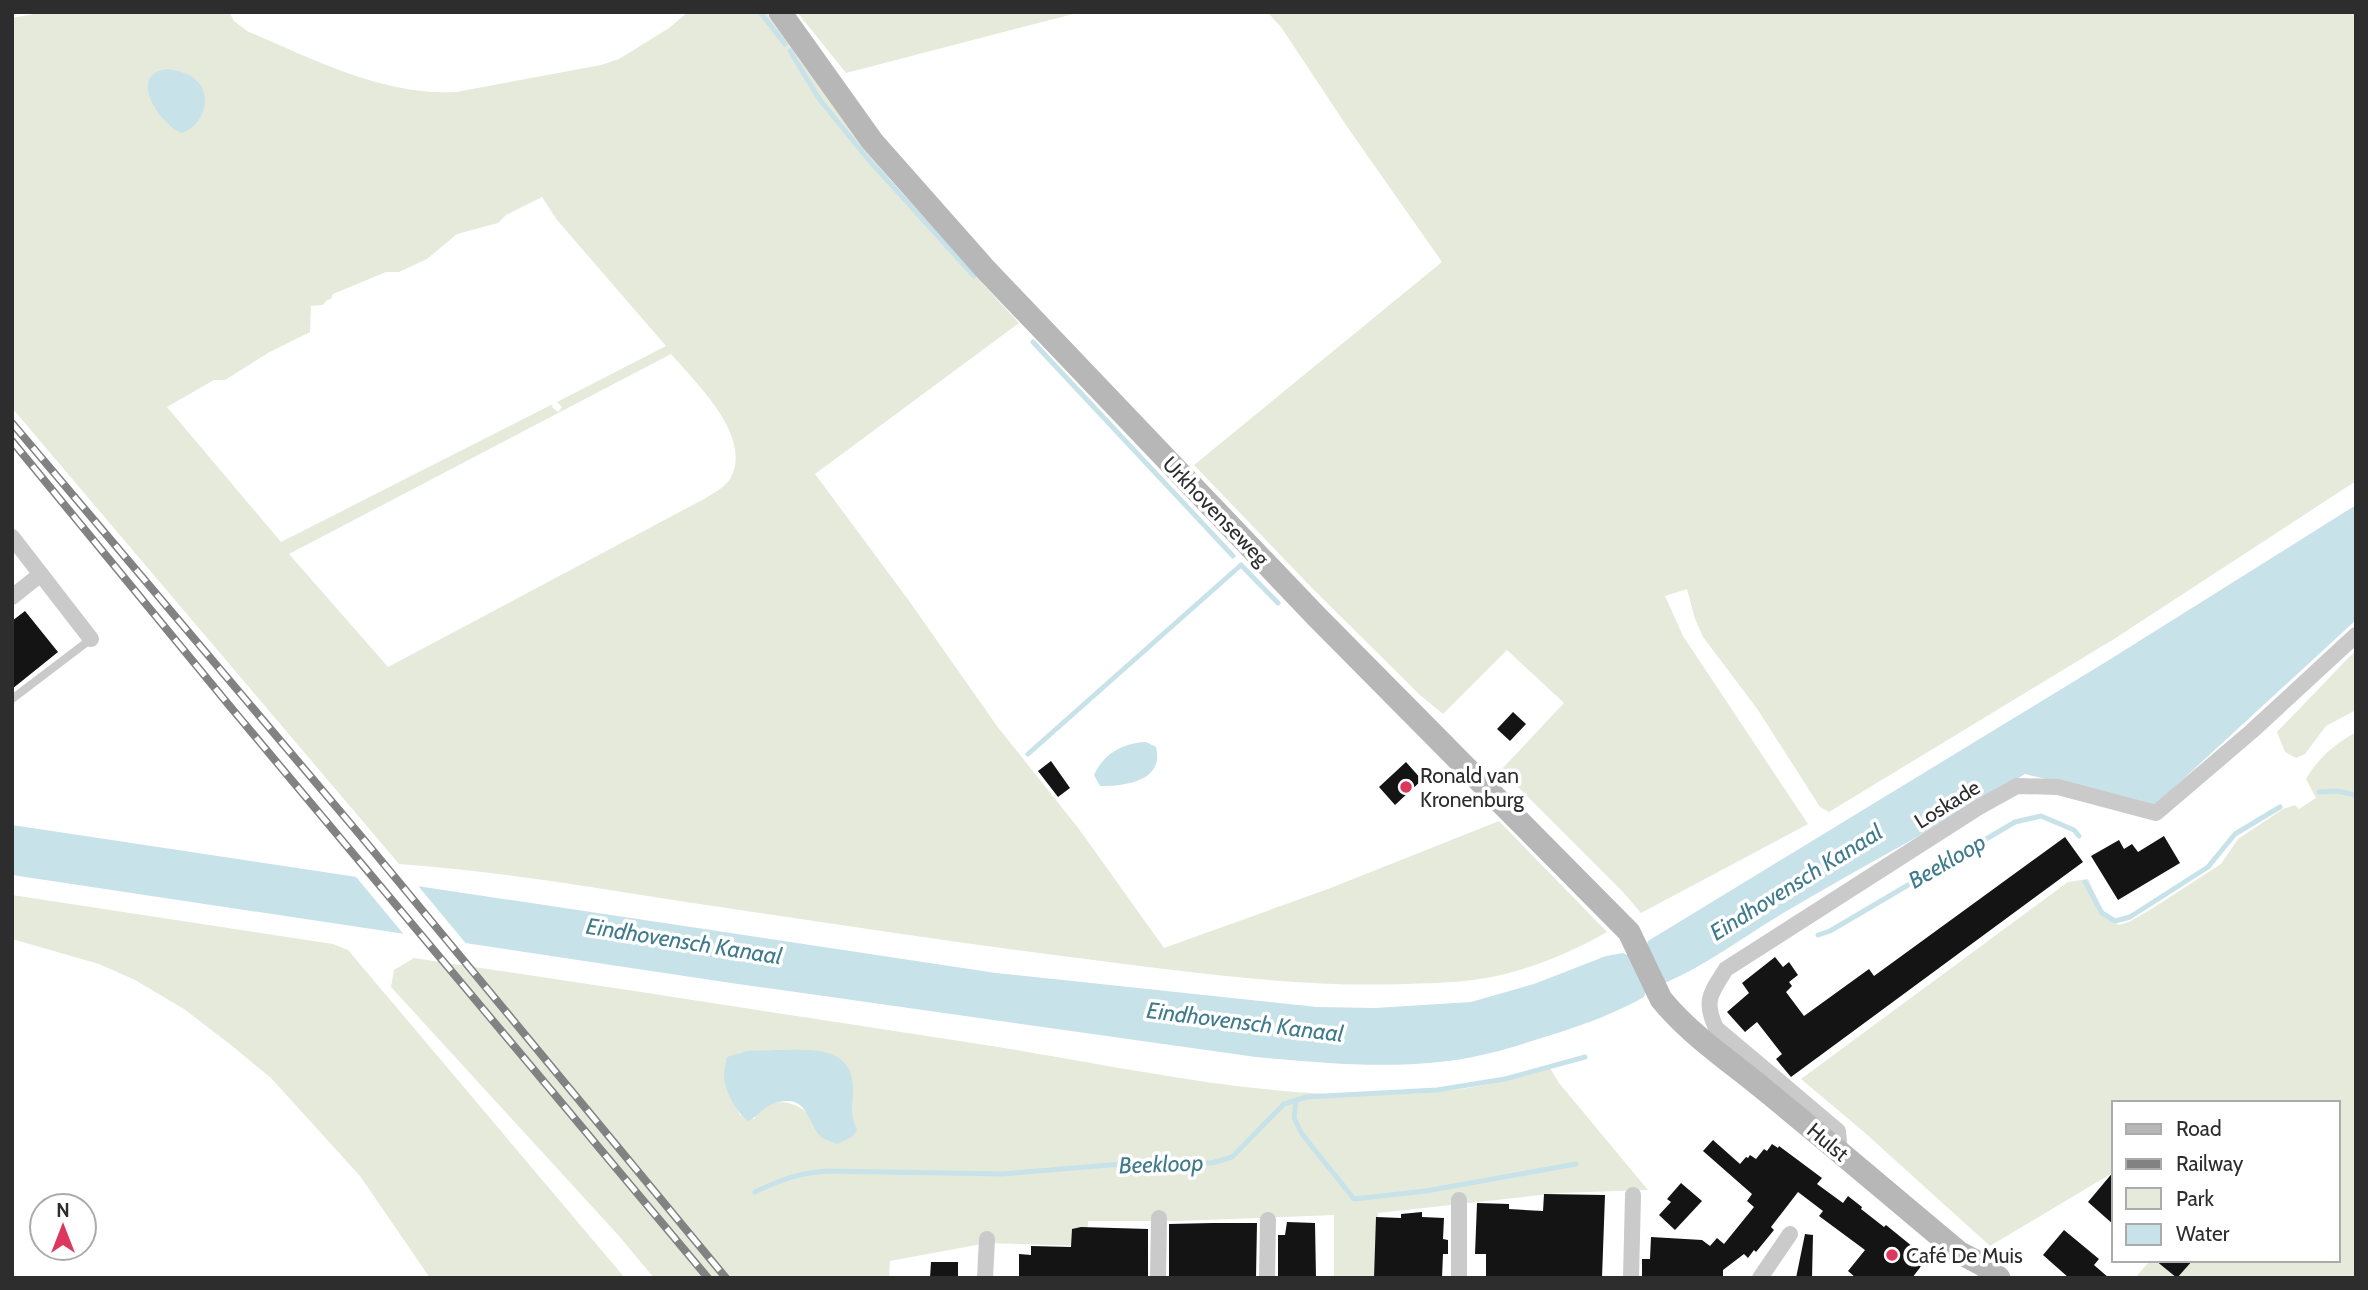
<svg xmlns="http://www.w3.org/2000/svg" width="2368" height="1290" viewBox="0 0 2368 1290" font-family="Cabin,sans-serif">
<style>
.green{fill:#e6eadb;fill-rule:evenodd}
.water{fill:#c8e2e9}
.pier{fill:#fff}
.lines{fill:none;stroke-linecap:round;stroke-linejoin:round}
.stream{stroke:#c8e2e9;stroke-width:5}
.building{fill:#141414}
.lane{stroke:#cacaca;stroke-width:8}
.street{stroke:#cacaca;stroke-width:16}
.secondary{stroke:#b7b7b7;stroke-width:23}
.rail-casing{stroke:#828282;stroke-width:8}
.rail{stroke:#fff;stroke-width:5;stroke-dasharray:16;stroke-linecap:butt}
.poi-dot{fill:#dd375f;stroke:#fff;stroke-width:2.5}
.labels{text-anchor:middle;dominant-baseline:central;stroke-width:7;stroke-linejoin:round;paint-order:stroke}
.street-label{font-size:21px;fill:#2d2d2d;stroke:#fff}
.poi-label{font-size:21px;fill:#2d2d2d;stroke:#fff;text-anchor:start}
.water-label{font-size:23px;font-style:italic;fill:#3f7b8b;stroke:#fff}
</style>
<rect width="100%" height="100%" fill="#fff"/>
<path class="green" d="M45,12h184l5,9 13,10c66,28 136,65 209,61l145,-27 18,-6 50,-31 19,-16h78c41,50 74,105 114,155 43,54 92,105 139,156l-204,151 92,124 90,128 82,103 85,119 164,-59 171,-68 108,111c-32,18 -66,33 -102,42 -31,8 -66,9 -98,10 -114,4 -225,-13 -337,-27 -128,-16 -256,-36 -384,-55 -96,-15 -191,-31 -287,-38l-387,-456v-390zM542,197l15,23 109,126 -109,56 5,5 -4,5 -6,-5 1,-3 -272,138 -114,-135 47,-27h11l43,-27 42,-21 1,-26 12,-1 4,-5 4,-1 2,-5 53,-22h13l28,-13 30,-25 41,-11 8,-8zM671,354c25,29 83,83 59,125 -6,9 -18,15 -26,20l-316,168 -99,-113z
M797,12h284l-235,61z
M1267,12h1089v469l-242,158 -285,173 -9,-5 -62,-97 -55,-73 -8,-18 -8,-30 -22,7 18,40 125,188 -167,89 -18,-21 -122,-122 63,-67 -57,-53 -64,64 -23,-19 -109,-108 -117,-122 248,-203 -94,-134 -67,-101z
M2356,650v60l-30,16 -21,28 -9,4 -11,-6 -8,-20z
M2356,732v546h-221l12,-14 7,-4h184v-157h-224v69l-124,74 -126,-114 -63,-53 267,-197 20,-3 18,39 13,7 10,-3 24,-14 68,-44 17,-25 45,-30 12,-4 4,4 17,-11 -10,-19c12,-21 29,-35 50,-47z
M12,895l321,49 15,6 277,328h-195l-70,-102 -89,-98 -40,-33 -47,-36 -49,-29 -36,-16 -87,-25z
M414,958c188,28 377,57 565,86 157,24 315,65 475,46 33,-4 64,-13 96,-22l9,15 89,107 -89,3 -181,20v65h-44v-63l-156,6h-90l-1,23 -4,2 -96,-3 -97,18 -1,17h-235l-35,-42 -228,-249 3,-17zM774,1050l76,58v7l-37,5c-14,-21 -45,-26 -59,-1l-14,-4 -14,-28 12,-34z"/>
<path class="water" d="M168,69c10,2 23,4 30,13 15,17 4,44 -16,51 -23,-8 -56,-60 -14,-64z
M2356,505v115l-201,185 -130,-31c-79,48 -160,91 -240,138 -41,24 -94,65 -138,77l-3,8c-30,17 -61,28 -93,38 -34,11 -68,22 -103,26 -64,8 -128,2 -192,-4l-525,-74 -719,-108v-50l984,148 321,34 58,1 96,-6 63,-18 72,-28 17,-3 9,4 13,-6 3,-10 461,-281z
M1146,742l10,5c1,5 2,12 0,17 -7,20 -38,22 -56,22l-6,-11c10,-22 29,-32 52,-33z
M774,1050c34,0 81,-7 79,42 -1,17 -3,21 4,38l-5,7 -15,7c-4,-2 -12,-4 -16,-7 -13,-13 -13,-44 -45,-34 -13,3 -18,14 -28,18 -12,-9 -24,-31 -24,-46 0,-6 2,-12 3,-18l19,-6z"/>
<path class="pier" d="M352,872l62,9 54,65 -62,-9z"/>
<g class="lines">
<path class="stream" d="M760,12l25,32
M790,51l30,49 48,59 106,117
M1033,342l200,214
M1028,754l213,-189 37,38
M2319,792l18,-1 19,4
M2085,882l17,31 13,8 15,-4 78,-50 27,-33 45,-27
M1818,935l12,-4 185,-109 26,-6 33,14 5,6
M1296,1100l-2,18 8,16 52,65 72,-8 150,-27
M755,1192c27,-13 44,-19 73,-21l174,3 144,-12 66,1 20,-6 52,-53 22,-7 131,-7 68,-11 80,-22"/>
</g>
<path class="building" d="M25,611l33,41 -46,37v-68z
M1513,712l13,12 -16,17 -13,-12z
M1051,761l19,27 -12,9 -20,-26z
M1406,762l16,18 -27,25 -16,-18z
M2164,836l16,27 -62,37 -27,-44 28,-16 5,9 8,-5 6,8z
M2065,837l18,25 -292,215 -15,-18 6,-5 -25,-32 -12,10 -18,-20 22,-19 -7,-10 33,-26 8,10 6,-5 9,13 -9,7 3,4 -6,6 18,24 65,-47 5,7z
M1713,1140l27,24 6,-7 2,1 2,-3 6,4 8,-10 3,2 5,-7 6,4 1,-2 43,32 -5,6 26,19 5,-7 14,11 -1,2 23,18 2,-2 32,26 -6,6 10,8 -10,13h-56l-8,-7 17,-21 -46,-34 4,-5 -25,-19 -27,35 3,3 -18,22 -2,-2 -6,8 -4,-4 -21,16v8h-81v-19h8l1,-22 51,3 8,6 7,-8 7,6 30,-37 -7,-6 5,-7 -49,-43z
M2114,1171v54l-26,-23z
M1681,1183l21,18 -27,29 -16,-15 12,-13 -4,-3z
M1544,1194l61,1 -3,83h-116v-24h-11l2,-51 32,1v5l34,2z
M1422,1212v5l22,1 -1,21 5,1v14h-5l-1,24h-68l2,-61 25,1v-4z
M1287,1222l28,1 1,55h-38v-43h7z
M1213,1223h44l-1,55h-87v-54z
M1081,1227l67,2v49h-129v-24l12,1v-9l40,1 1,-18z
M2064,1230l35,29 -5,6 15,13h-40l-26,-23z
M1805,1234l8,1 -1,43h-16z
M2155,1260h38l-16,18z
M931,1262h27v16h-28z"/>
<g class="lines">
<path class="lane" d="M12,699l79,-60"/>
<path class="street" d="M12,537l79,102
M12,597l29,-23
M1840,1152l-2,-21 -122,-103c-13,-28 -5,-35 10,-59l253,-162 38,-21 41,1 98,26 96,-82 104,-96
M1459,1200v78
M985,1278l2,-39
M1158,1278l1,-60
M1267,1278l1,-58
M1631,1278l2,-83
M1760,1278l30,-44"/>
<path class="secondary" d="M780,12l92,129 114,129 331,347 312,315 32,67c29,36 69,62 105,92 65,53 129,108 194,162l23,12 16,13"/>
<g class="rail-casing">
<path id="rail" d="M12,423l348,412 366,443
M12,441l216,263 480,574"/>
</g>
<use href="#rail" class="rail"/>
</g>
<g class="poi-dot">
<circle cx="1406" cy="787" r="7"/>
<circle cx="1892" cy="1255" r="7"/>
</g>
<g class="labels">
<g class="street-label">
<text transform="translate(1216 511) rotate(46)">Urkhovenseweg</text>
<text transform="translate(1947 804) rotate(-32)">Loskade</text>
<text transform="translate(1828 1142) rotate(40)">Hulst</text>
</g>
<g class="poi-label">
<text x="1420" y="775">Ronald van<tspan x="1420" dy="24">Kronenburg</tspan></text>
<text x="1906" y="1255">Café De Muis</text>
</g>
<g class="water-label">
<text transform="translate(1947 861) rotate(-30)">Beekloop</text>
<text transform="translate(1796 882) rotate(-32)">Eindhovensch Kanaal</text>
<text transform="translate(684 941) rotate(9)">Eindhovensch Kanaal</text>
<text transform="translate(1245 1022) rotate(7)">Eindhovensch Kanaal</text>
<text transform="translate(1161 1164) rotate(-2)">Beekloop</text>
</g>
</g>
<rect width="2368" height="1290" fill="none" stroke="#2d2d2d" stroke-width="28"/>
<rect x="2112" y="1101" width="228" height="161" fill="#ffffff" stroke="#ababab" stroke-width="2"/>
<rect x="2126" y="1124" width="35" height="10" fill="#b7b7b7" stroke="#ababab" stroke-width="2"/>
<text x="2176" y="1136" font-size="21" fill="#2d2d2d">Road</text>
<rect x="2126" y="1159" width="35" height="10" fill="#828282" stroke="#ababab" stroke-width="2"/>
<text x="2176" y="1171" font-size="21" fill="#2d2d2d">Railway</text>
<rect x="2126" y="1188" width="35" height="21" fill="#e6eadb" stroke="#ababab" stroke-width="2"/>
<text x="2176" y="1206" font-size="21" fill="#2d2d2d">Park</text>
<rect x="2126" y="1224" width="35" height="21" fill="#c8e2e9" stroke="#ababab" stroke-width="2"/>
<text x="2176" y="1241" font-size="21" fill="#2d2d2d">Water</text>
<g transform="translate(63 1227)"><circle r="33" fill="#ffffff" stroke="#ababab" stroke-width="2"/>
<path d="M0-5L12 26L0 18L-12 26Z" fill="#dd375f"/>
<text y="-10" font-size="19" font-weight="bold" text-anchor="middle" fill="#2d2d2d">N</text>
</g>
</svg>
